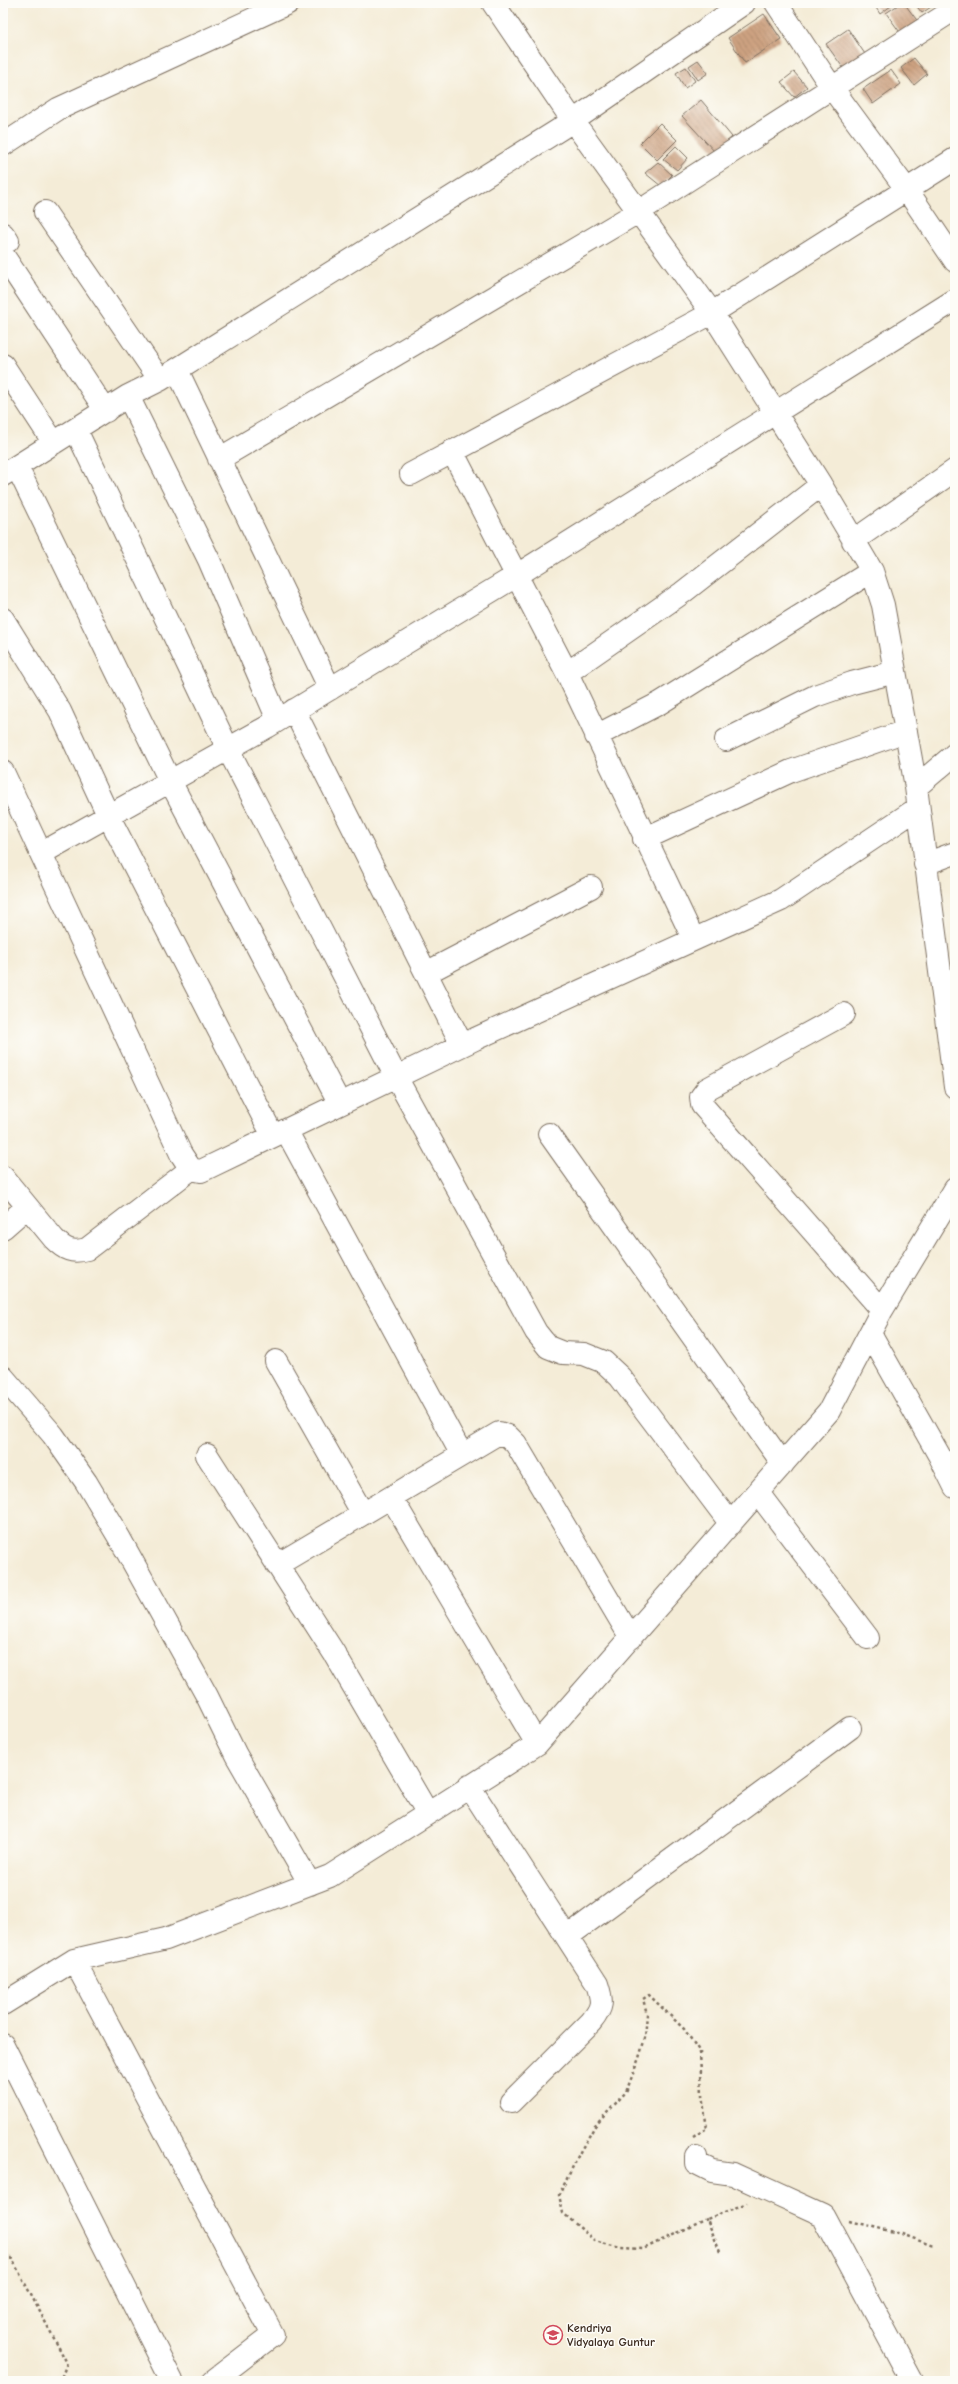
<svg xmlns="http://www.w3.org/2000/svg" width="958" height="2384" viewBox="0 0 958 2384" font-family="'Comic Neue',sans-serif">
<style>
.building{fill:url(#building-back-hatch)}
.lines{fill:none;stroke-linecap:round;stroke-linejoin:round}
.minor-casing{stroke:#7c6e5f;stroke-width:24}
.path{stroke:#7c6e5f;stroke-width:2.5;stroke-dasharray:3 3;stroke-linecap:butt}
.minor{stroke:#fff;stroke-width:22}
.labels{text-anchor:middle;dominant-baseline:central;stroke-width:3;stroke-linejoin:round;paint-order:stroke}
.poi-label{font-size:12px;font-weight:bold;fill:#3b2a1e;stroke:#fdfcf7;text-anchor:start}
</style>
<defs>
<pattern id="building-back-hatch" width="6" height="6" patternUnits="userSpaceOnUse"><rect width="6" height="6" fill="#cda281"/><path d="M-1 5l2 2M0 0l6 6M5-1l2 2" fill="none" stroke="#a88469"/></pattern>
</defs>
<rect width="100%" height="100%" fill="#fdfcf7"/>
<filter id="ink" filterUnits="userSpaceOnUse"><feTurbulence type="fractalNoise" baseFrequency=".025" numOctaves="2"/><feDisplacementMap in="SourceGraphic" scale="8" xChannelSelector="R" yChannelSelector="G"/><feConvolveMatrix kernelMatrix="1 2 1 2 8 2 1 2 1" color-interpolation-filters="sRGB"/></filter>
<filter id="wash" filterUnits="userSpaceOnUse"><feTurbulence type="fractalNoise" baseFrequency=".012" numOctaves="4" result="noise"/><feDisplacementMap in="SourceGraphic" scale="16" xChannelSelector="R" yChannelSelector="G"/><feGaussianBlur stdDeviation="0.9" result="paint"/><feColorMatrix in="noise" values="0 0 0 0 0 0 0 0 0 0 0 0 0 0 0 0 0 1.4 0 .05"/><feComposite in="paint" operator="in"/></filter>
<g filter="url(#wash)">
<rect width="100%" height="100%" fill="#f4ecd7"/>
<g id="blocks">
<path class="building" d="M873,3h22l-15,11z
M901,3h3l15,20 -17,12 -16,-22z
M914,3h23l-15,10z
M764,14l17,25 -36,24 -17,-25z
M848,29l17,25 -21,15 -18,-25z
M914,58l13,16 -13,11 -13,-17z
M698,60l10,13 -10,7 -9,-14z
M686,67l9,14 -10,7 -9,-15z
M891,70l10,14 -28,20 -10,-15z
M794,72l13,15 -13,10 -13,-15z
M701,100l31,37 -17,15 -33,-36z
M660,123l17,17 -20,20 -17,-17z
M676,146l12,12 -11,12 -14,-11z
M658,162l14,13 -11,11 -16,-13z"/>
</g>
</g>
<g filter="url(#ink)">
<use href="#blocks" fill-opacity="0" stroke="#7c6e5f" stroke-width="1"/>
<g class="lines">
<g class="minor-casing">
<path id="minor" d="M493,3l80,118 139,192 109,172 51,86 11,34 33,182 39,300
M776,3l56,85 75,102 48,71
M3,145l55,-36 230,-106
M45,212l115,168
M3,234l5,7
M3,255l103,156
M3,365l51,78
M177,370l153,319
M128,396l81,164 69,160
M76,430l152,319 168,328 140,255 12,15 15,6 21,1 20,8 16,15 111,147
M452,451l115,222 126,265
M219,459l419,-247 317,-203
M17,467l153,314 170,323
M411,474l301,-161 243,-154
M3,475l125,-79 32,-16 413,-259 171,-118
M853,541l102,-71
M3,619l57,92 48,104 165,321
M567,673l115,-80 139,-108
M294,710l168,335
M596,736l64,-33 212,-132
M726,740l89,-44 37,-13 43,-11
M3,772l178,382 10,15 10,2 274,-132 306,-139 137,-92
M916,787l39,-33
M644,839l147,-68 115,-40
M42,853l225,-126 239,-145 449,-282
M925,864l30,-11
M426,973l165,-86
M844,1014l-137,75 -6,8 1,8 180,205
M286,1130l176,325
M549,1134l234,330
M3,1177l51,62c11,11 18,14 33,10l104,-80
M3,1228l24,-21
M870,1333l69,122 16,32
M276,1361l87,153
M3,1377l50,58 33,47 34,57 87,157 29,59 74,129
M207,1455l127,198 93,159
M758,1493l110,145
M391,1497l146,247
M277,1565l222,-132 9,3 8,8 115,194
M469,1786l128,198c6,18 6,23 -6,38l-80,80
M567,1937l283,-209
M74,1960l199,375 -60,46
M3,2004l71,-44 92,-21 164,-63 207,-132 292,-333 53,-101 73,-121
M3,2045l169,336
M696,2157v6l16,8 21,3 90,41 89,166"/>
</g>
<path class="path" d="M693,2137l14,-9 -5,-33 -2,-43 -16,-23 -35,-34 -6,4 4,15 -2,24 -6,20 -13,34 -31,34 -14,24 -22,45 4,18 32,28 25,7 23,1 64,-30
M849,2221l53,13 31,12
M720,2252l-13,-33 40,-16
M11,2257l56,106 -7,18"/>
<use href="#minor" class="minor"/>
</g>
</g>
<defs>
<g id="university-ring" transform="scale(1)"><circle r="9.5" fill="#fdfcf7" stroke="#d1495b" stroke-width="1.5"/><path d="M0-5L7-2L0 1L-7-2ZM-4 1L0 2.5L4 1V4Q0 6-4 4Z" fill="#d1495b"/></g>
</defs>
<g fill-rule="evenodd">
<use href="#university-ring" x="553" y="2335"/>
</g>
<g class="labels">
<g class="poi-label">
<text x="567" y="2328">Kendriya<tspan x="567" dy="14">Vidyalaya Guntur</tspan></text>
</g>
</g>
<rect width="958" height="2384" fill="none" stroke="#fdfcf7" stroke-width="16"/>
</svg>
